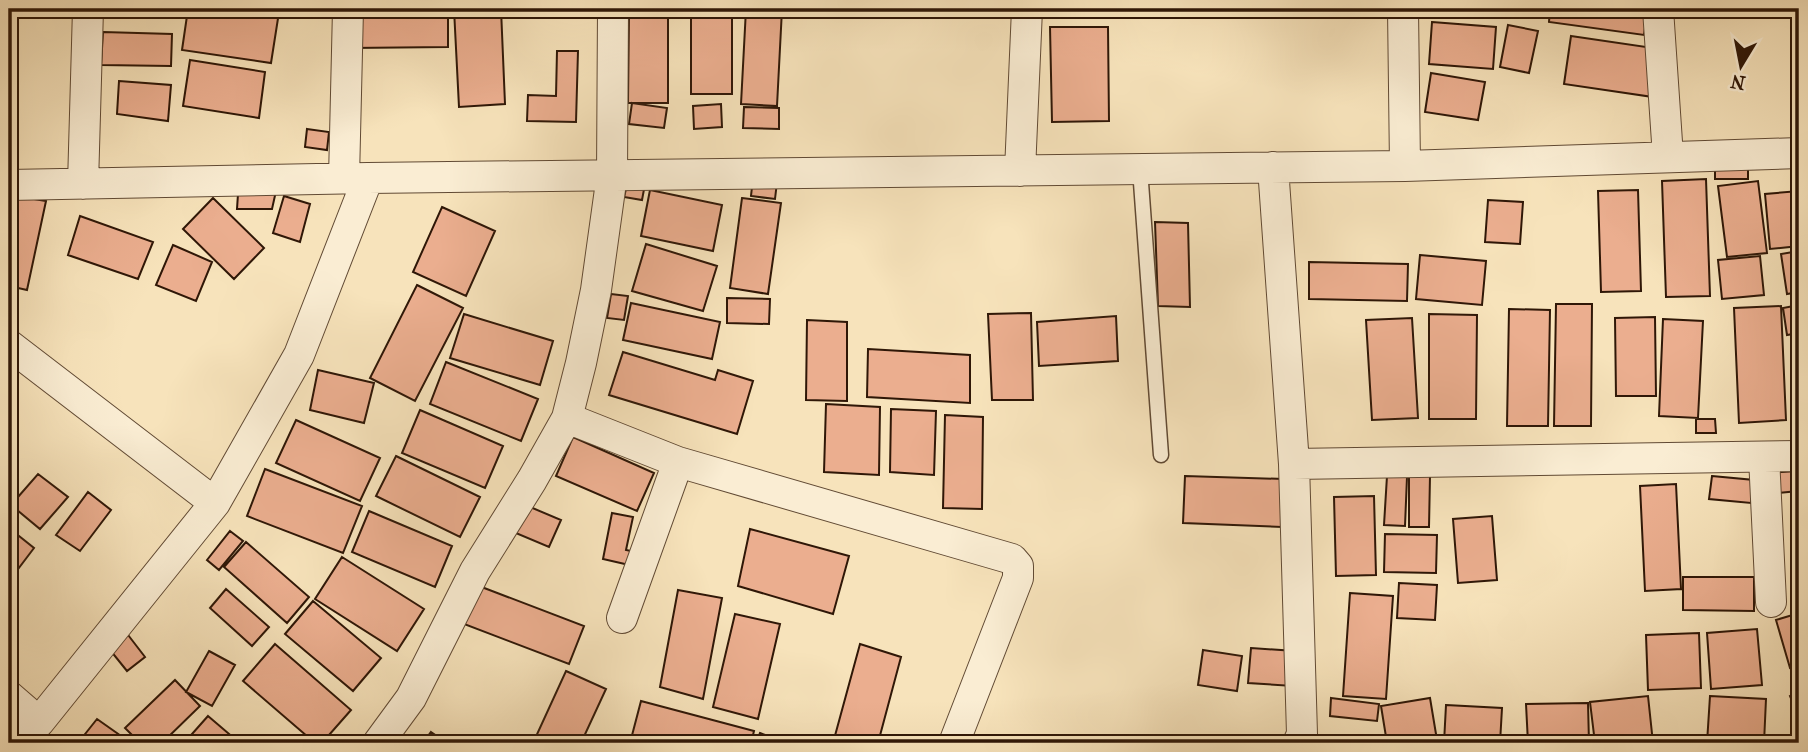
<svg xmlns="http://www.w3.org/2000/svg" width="1808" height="752" viewBox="0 0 1808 752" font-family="'IM FELL French Canon',serif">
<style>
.building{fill:#ebae8f;stroke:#2f1707;stroke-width:2}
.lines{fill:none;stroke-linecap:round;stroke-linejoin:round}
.service-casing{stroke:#614a34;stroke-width:17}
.minor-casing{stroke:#614a34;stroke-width:32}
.service{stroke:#faedd3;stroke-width:14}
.minor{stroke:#faedd3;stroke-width:30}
</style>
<rect width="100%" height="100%" fill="#f7e3bb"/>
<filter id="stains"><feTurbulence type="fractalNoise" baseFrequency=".00286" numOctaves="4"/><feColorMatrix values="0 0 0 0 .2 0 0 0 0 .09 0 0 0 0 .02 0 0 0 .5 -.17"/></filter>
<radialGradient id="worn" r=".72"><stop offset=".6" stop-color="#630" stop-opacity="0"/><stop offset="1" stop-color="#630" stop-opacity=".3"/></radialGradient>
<path class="building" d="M101,9h75v8h-75z
M188,9h67l24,3 -8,51 -89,-13z
M349,9h99v38l-98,1z
M454,9h47l4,95 -46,3z
M629,9h39v94h-40z
M691,9h41v85h-41z
M746,9h36l-5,97 -36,-2z
M1550,9h98l-4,26 -95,-13z
M1432,22l64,5 -3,42 -64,-5z
M1508,25l30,6 -9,42 -29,-6z
M1050,27h58l1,94 -57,1z
M103,32l69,2 -1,32 -70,-1z
M1571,36l89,13 -7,48 -89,-13z
M557,51h21l-2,71 -49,-1 1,-26 28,1z
M190,60l75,12 -6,46 -76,-12z
M1431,73l54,9 -7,38 -53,-8z
M119,81l52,4 -3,36 -51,-7z
M632,103l35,5 -3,20 -35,-4z
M721,104l1,23 -28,2 -1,-23z
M744,107l35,1v21l-36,-1z
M307,129l22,3 -2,18 -22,-3z
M1715,167l33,2v10h-33z
M753,178l24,4 -2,17 -24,-3z
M1706,179l4,117 -44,1 -4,-116z
M628,181l17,3 -3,16 -18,-3z
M1758,181l9,72 -40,4 -9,-71z
M650,190l72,15 -9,46 -72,-15z
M1638,190l3,101 -40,1 -3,-101z
M276,191l-4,18h-35l1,-15z
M1799,191v55l-29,3 -5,-55z
M10,195l36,6 -19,89 -18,-4z
M284,196l26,8 -10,38 -27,-9z
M213,198l51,50 -30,31 -51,-50z
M742,198l39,5 -13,91 -38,-6z
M1488,200l35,2 -3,42 -35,-2z
M442,207l53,24 -29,65 -53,-24z
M80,216l73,26 -15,37 -70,-24z
M1155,222l33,1 2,84 -32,-1z
M646,244l71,22 -14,45 -71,-20z
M173,245l39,17 -16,39 -40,-16z
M1799,251v41l-12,2 -6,-40z
M1420,255l66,6 -4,44 -66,-6z
M1760,256l4,39 -42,4 -4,-39z
M1309,262l99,2 -1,37 -98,-2z
M417,285l46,23 -48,93 -45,-23z
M611,294l17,2 -4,24 -17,-2z
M727,298l43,1 -1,25 -42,-1z
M631,303l89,19 -8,37 -89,-19z
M1556,304h36l-1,122h-37z
M1799,305v28l-12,2 -4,-27z
M1781,306l5,114 -47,3 -5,-115z
M1509,309l41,1 -2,116h-41z
M1031,313l2,87h-41l-4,-86z
M464,314l89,27 -13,44 -90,-27z
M1429,314l48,1 -1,104h-47z
M1116,316l2,45 -79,5 -2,-44z
M1655,317l1,79h-40l-1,-78z
M1412,318l6,100 -46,2 -6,-100z
M1663,319l40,2 -5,97 -39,-2z
M807,320l40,2v79l-41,-1z
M868,349l102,6v48l-103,-6z
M623,352l92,28 3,-10 35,11 -16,53 -128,-39z
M446,362l92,37 -17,42 -91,-37z
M318,370l56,13 -10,40 -54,-13z
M826,404l54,3 -1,68 -55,-3z
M891,409l45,2 -2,64 -44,-3z
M420,410l83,36 -18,42 -83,-35z
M945,415l38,2 -1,92 -39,-1z
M1696,419h19l1,14h-20z
M296,420l84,38 -20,43 -84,-38z
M573,437l81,36 -17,38 -81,-35z
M396,456l84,41 -20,40 -84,-41z
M265,469l97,37 -19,47 -96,-37z
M1796,471l2,20 -29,3 -1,-21z
M38,474l30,23 -28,32 -29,-24z
M1185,476l99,3 -2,48 -99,-4z
M1387,476l20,1 -2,49 -21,-1z
M1409,476h21l-1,51h-20z
M1712,476l42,4 -3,23 -42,-4z
M1676,484l5,105 -36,2 -5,-105z
M88,492l23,18 -31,41 -24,-16z
M1374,496l2,79 -40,1 -2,-79z
M523,504l38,16 -12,27 -38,-16z
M369,511l83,35 -17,41 -83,-35z
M612,513l21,4 -7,33 15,3 -3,14 -35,-8z
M1492,516l5,64 -39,3 -5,-64z
M9,528l25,20 -25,33z
M750,529l99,27 -16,58 -95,-28z
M230,531l13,10 -24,29 -12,-10z
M1385,534l52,1 -1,38 -52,-1z
M246,542l63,55 -22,26 -63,-56z
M342,557l82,52 -27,42 -82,-52z
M1683,577h71v34l-71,-1z
M1399,583l38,2 -2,35 -38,-2z
M479,586l105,40 -15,38 -105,-40z
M226,589l43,38 -17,19 -42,-38z
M678,590l44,8 -19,101 -43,-12z
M1350,593l43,3 -7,103 -43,-3z
M313,601l68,57 -28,33 -68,-57z
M1799,613v52l-9,3 -14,-48z
M735,614l45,10 -22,95 -45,-12z
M1757,629l5,56 -51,4 -4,-56z
M125,631l20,26 -18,14 -21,-26z
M1699,633l2,55 -53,2 -2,-55z
M275,644l76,66 -29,33h-7l-72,-62z
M860,644l41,13 -23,86h-45z
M1251,648l44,3 -2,35 -45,-3z
M1203,650l39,6 -5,35 -39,-6z
M209,651l26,14 -23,41 -26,-14z
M566,671l40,18 -25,54h-48z
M175,680l25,26 -38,37h-22l-15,-15z
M1799,692v26l-9,-22z
M1648,696l5,47h-58l-5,-41z
M1710,696l56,3 -2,44h-57z
M1331,698l48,6 -2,17 -47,-5z
M1430,698l7,42 -19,3h-31l-6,-37z
M641,701l113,30 -3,12h-121z
M1588,703l1,40h-61l-2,-39z
M1446,705l56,3 -2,35h-56z
M208,716l27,23 -4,4h-47z
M97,719l34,24h-53z
M431,732l16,11h-24z
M760,733l27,10h-31z"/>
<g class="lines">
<g class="service-casing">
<path id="service" d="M1140,169l21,286"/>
</g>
<g class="minor-casing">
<path id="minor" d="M1403,9l2,157
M1658,9l10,148
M1273,167l21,297 8,270 -4,9
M1020,171l7,-162
M344,178l4,-169
M83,184l5,-175
M9,185l359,-7 1037,-12 394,-13
M9,345l206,158
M567,418l111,44 334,97 6,7v12l-64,165
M1764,457l7,145
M1294,464l505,-8
M622,618l56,-156
M9,696l30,26
M20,743l19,-21 176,-219 84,-148 69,-177
M378,743l33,-45 64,-127 57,-91 35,-62 14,-55 15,-73 16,-115 1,-166"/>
</g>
<use href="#service" class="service"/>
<use href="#minor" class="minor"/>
</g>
<rect width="1808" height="752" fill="none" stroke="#f7e3bb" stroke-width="35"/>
<rect x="10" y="10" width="1787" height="731" fill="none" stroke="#2f1707" stroke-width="3.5"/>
<rect x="18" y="18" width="1773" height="717" fill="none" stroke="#2f1707" stroke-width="2"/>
<g transform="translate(1741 66) rotate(190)" stroke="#faedd3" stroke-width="5" paint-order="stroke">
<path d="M0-5L12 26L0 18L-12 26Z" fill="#2f1707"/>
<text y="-10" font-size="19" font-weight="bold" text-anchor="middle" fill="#2f1707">N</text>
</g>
<rect width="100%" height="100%" filter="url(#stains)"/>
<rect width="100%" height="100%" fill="url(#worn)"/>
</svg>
